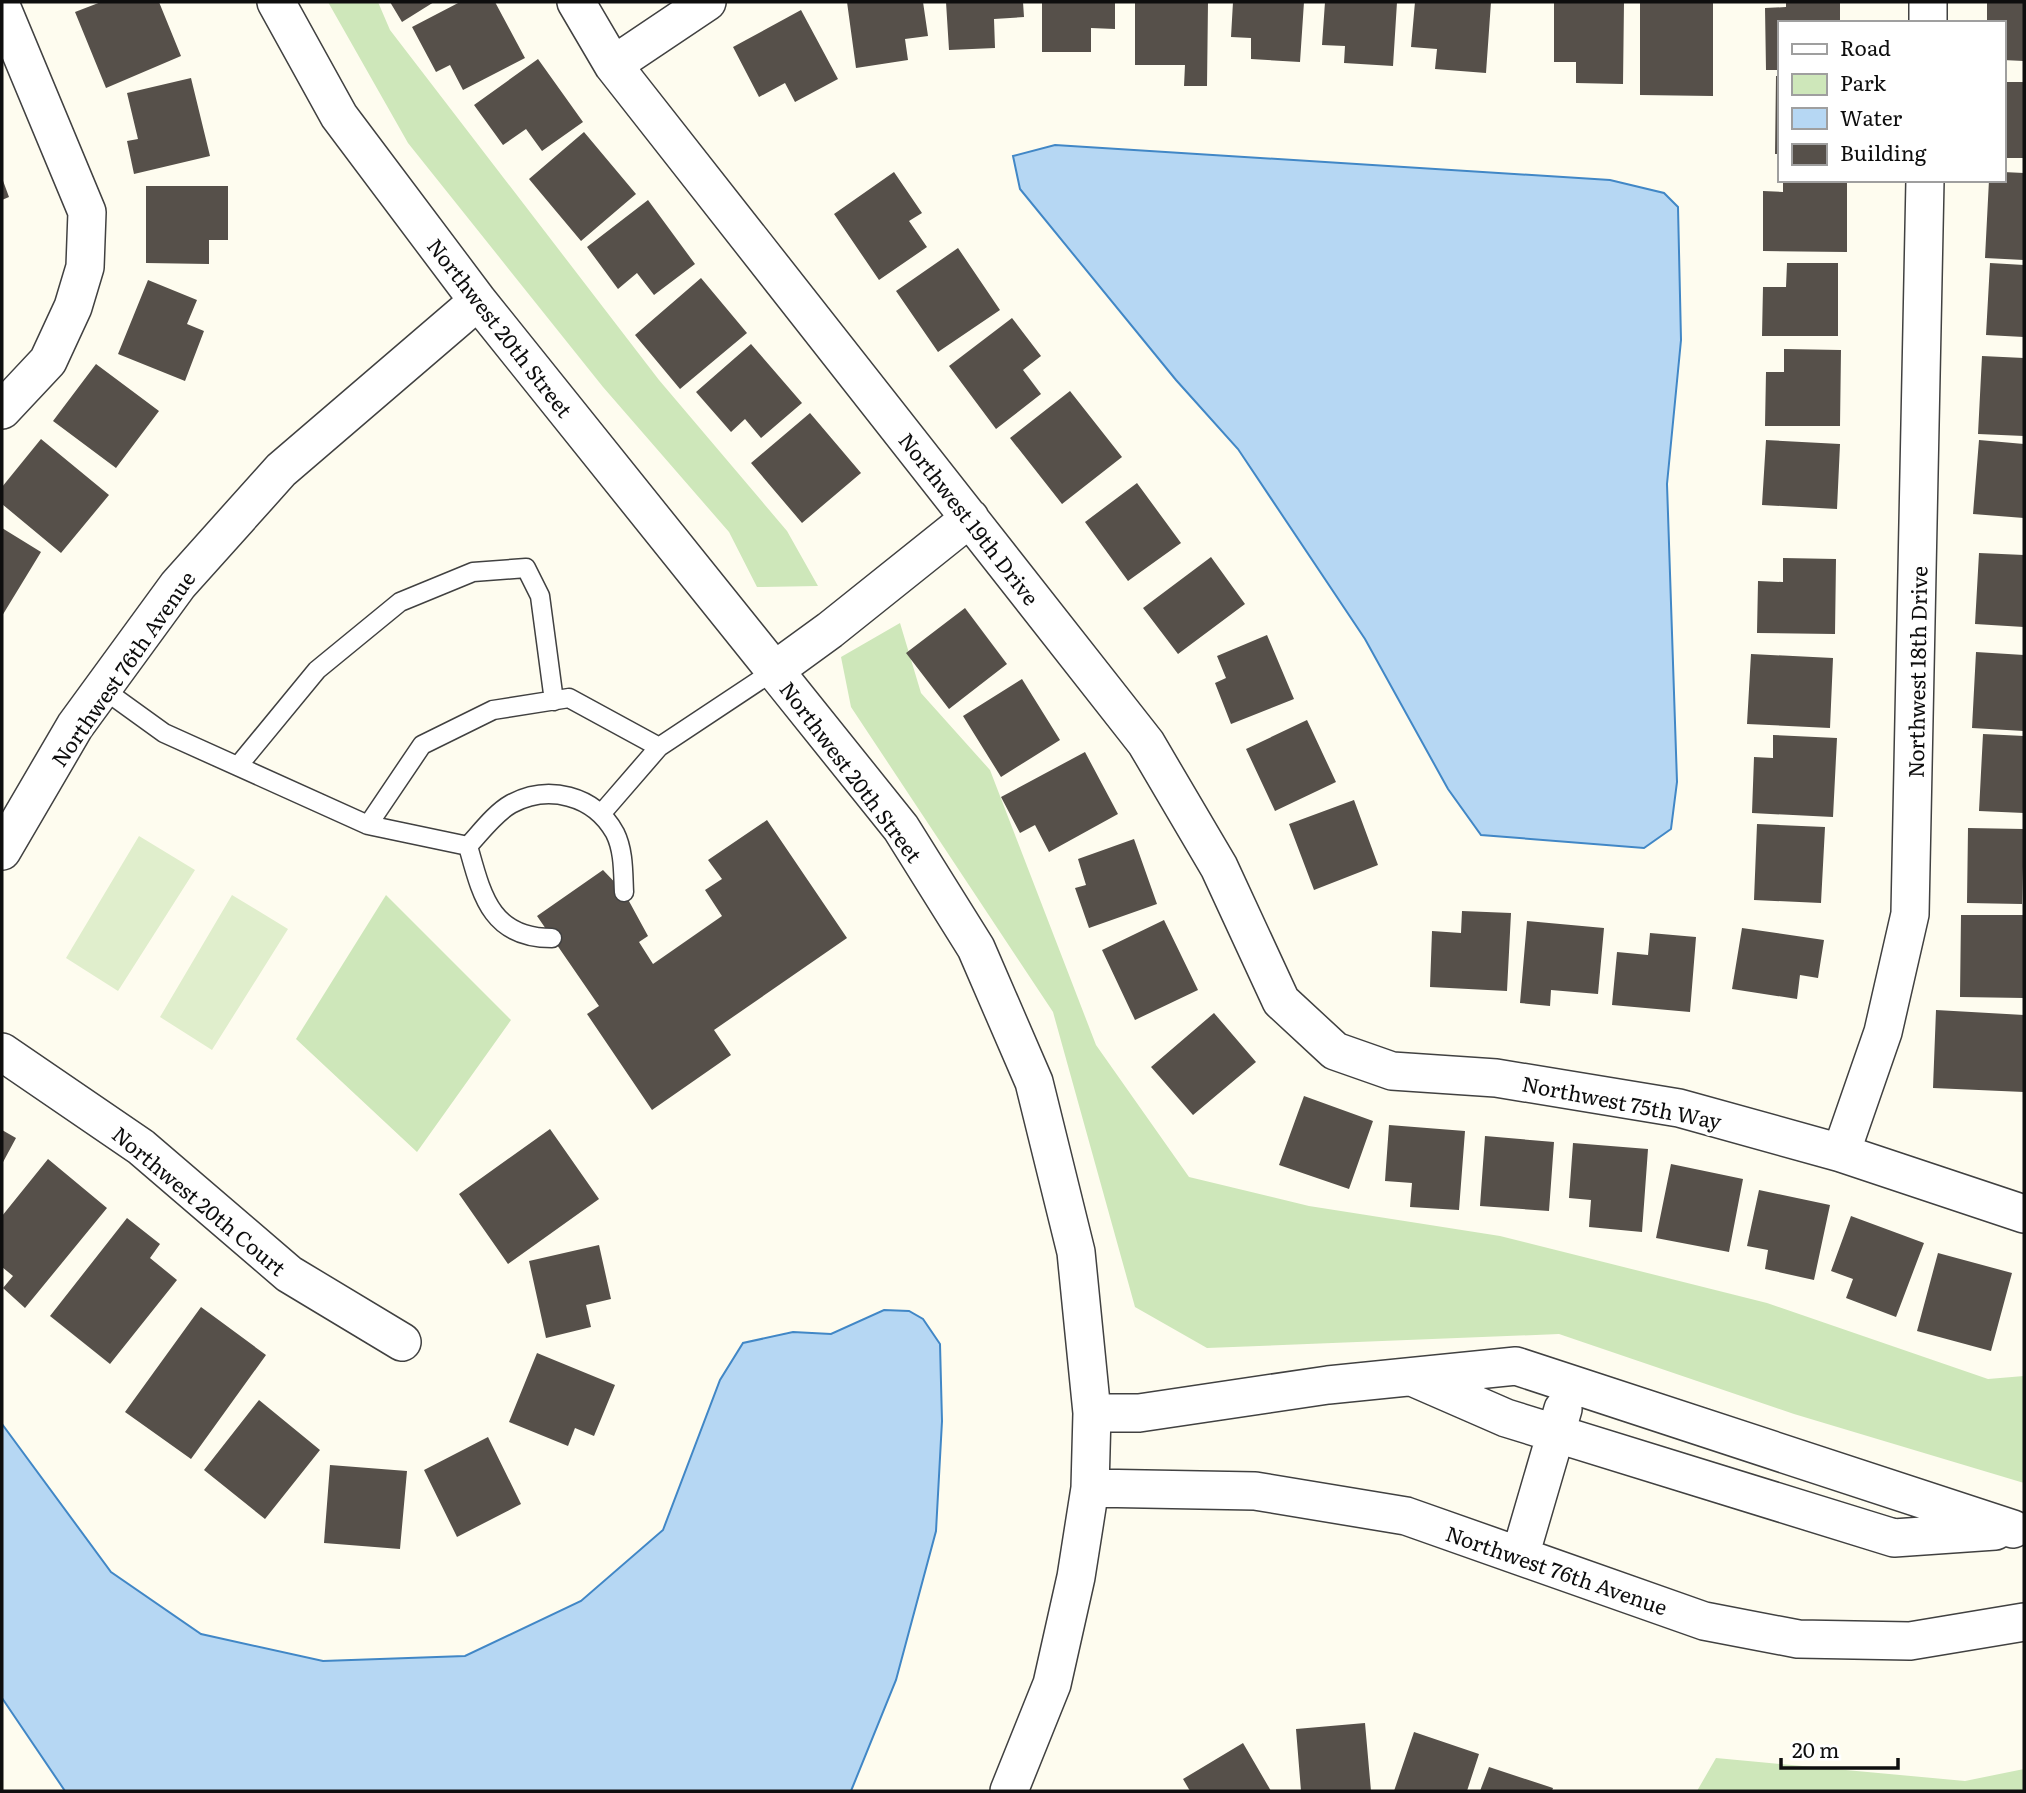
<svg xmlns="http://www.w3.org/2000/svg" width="2026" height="1793" viewBox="0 0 2026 1793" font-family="Literata,serif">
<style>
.green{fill:#cee7ba}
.pitch{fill:#e0eecc}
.water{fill:#b6d7f3;stroke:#4187c6;stroke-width:2}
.building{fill:#56504a}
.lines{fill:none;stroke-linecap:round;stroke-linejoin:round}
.lane-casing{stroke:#414141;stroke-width:21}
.street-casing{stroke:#414141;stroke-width:40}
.lane{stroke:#fff;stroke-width:18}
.street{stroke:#fff;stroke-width:37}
.labels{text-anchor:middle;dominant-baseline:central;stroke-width:7;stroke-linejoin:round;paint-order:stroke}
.street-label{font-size:21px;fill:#0e0e0e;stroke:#fff}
</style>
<rect width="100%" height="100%" fill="#fefcef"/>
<path class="green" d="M328,2h50l12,28 269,350 128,151 31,55 -61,1 -28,-55 -126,-145 -195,-244z
M900,623l21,70 69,77 106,275 93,132 120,29 191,30 267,67 221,76 36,-3v107l-230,-69 -235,-80 -352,14 -72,-41 -82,-295 -202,-305 -10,-50z
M386,895l125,125 -94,132 -121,-113z
M1716,1758l249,23 59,-12v22h-327z"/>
<path class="pitch" d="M139,836l56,34 -77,121 -52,-33z
M232,895l56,34 -76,121 -52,-33z"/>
<path class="water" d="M1055,145l555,35 54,13 14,14 3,133 -14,144 10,298 -6,47 -27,19 -163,-13 -33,-46 -83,-150 -127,-190 -62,-69 -156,-191 -7,-33z
M884,1310l25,1 14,8 17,25 2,77 -6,110 -40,149 -45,111h-786l-63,-93v-274l109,148 90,62 122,27 142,-5 116,-55 82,-71 57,-150 23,-37 50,-11 38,2z"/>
<path class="building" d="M101,2h58l22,54 -75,32 -31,-76z
M390,2h44l-32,20z
M460,2h35l30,56 -62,32 -13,-25 -14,7 -24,-45z
M847,2h76l5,34 -23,3 3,21 -52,8z
M946,2h77l1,15 -30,2 1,29 -46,2z
M1042,2h73v27l-24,-1v24h-49z
M1135,2h73l-1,84h-23l1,-21h-50z
M1233,2h71l-4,60 -49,-3v-21l-20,-1z
M1325,2h72l-4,64 -49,-3 1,-17 -23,-1z
M1415,2h76l-5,71 -51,-4 2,-20 -26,-2z
M1554,2h70l-1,82 -47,-1v-21h-22z
M1640,2h73v94l-73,-1z
M1786,2h54v21h-61v47h-13l-1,-62 21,-1z
M1987,2h37v59l-21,-1v-37h-16z
M801,10l37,69 -43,23 -10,-19 -26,14 -26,-50z
M538,59l45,63 -41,29 -16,-22 -23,16 -29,-40z
M1776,76h3v78h-4z
M191,78l19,78 -76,18 -7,-33 11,-2 -11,-46z
M2003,82h21v76h-21z
M584,132l52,62 -55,47 -52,-62z
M894,172l28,41 -13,8 18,26 -48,33 -45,-66z
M2003,172l21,1v87l-39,-2 4,-78h14z
M2,178l7,19 -7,3z
M1783,180h64v72l-84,-1v-60l20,1z
M146,186h82v54h-19v24l-63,-1z
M648,200l47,64 -41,31 -17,-22 -19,16 -31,-42z
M958,248l42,62 -62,42 -42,-61z
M1787,263h51v73h-76l1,-49h23z
M1990,263l34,2v72l-38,-2z
M701,278l46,55 -67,56 -45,-54z
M148,280l49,20 -10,24 17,7 -19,50 -67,-27z
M1012,318l29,38 -18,14 18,24 -45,35 -47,-63z
M751,344l51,59 -41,35 -16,-19 -14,13 -35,-40z
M1784,349l57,1 -1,76h-75l1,-54h18z
M1982,356l42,2v78l-46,-2z
M96,364l63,47 -43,57 -63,-47z
M1070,391l52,66 -60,47 -52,-66z
M810,413l51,60 -59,50 -51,-60z
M41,439l68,56 -48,58 -59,-49v-17z
M1766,440l74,4 -3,65 -75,-4z
M1979,440l45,4v74l-51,-4z
M1137,483l44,60 -53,38 -43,-59z
M2,528l39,24 -39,64z
M1979,553l45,2v72l-49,-3z
M1211,557l34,47 -67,50 -35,-46z
M1783,558l53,1 -1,75 -78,-1 1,-52 25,1z
M965,608l42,56 -58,45 -43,-56z
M1267,635l27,64 -63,25 -16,-41 11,-5 -9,-22z
M1976,652l48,3v76l-52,-3z
M1751,654l82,4 -3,70 -83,-4z
M1022,679l38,61 -59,37 -38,-61z
M1307,720l29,62 -61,29 -29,-62z
M1983,734l41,2v77l-45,-2z
M1773,735l64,3 -4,79 -81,-4 2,-56 19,1z
M1085,752l33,62 -69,38 -14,-27 -15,8 -19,-36z
M1354,800l24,65 -64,25 -25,-66z
M767,820l80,118 -133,92 17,25 -79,55 -65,-96 12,-8 -62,-90 66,-46 21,22 24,44 -9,6 14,22 69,-48 -17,-26 17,-11 -14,-19z
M1757,824l68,3 -4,76 -67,-3z
M1968,828l56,1 -2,75 -55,-1z
M1134,839l23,65 -68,24 -14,-40 11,-3 -8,-26z
M1462,911l49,2 -4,78 -77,-4 2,-56 29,2z
M1961,915h63v83l-64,-1z
M1164,920l34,70 -63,30 -33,-70z
M1527,921l77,7 -6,66 -47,-4 -1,16 -30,-3z
M1742,928l82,12 -6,38 -18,-3 -3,24 -65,-10z
M1650,933l46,4 -6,75 -78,-7 5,-53 31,3z
M1936,1010l88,5v77l-91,-4z
M1214,1013l42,49 -63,53 -42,-48z
M1304,1096l69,25 -24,68 -70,-24z
M1389,1125l76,6 -6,79 -49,-3 2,-24 -27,-2z
M550,1129l49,70 -91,65 -49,-70z
M2,1130l14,8 -14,26z
M1485,1136l69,6 -5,69 -69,-5z
M1573,1143l75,6 -6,83 -53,-5 2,-27 -22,-2z
M48,1159l59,49 -82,100 -22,-20 10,-12 -11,-9v-51z
M1671,1164l72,15 -14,73 -73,-14z
M1759,1190l71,15 -16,75 -49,-11 3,-19 -21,-4z
M1851,1216l73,27 -28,74 -50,-19 7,-19 -22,-8z
M127,1218l33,26 -10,14 27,22 -67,84 -60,-48z
M599,1245l12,54 -25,6 5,22 -45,11 -17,-77z
M1938,1253l74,20 -21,78 -74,-20z
M201,1307l65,48 -75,104 -66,-47z
M537,1353l78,32 -21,51 -19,-8 -7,18 -59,-24z
M259,1400l61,50 -55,69 -61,-49z
M488,1437l33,67 -64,33 -33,-67z
M330,1465l77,6 -7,78 -76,-6z
M1365,1723l6,68h-70l-5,-62z
M1414,1732l65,22 -12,37h-73z
M1243,1743l28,48h-81l-7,-12z
M1489,1767l64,21 -1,3h-72z"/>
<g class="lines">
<g class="lane-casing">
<path id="lane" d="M103,689l61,44 204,92 54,-80 71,-35 76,-12 90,49 116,-77
M238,766l79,-96 83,-68 73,-30 53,-4 14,28 14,105
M601,814l58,-67
M368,825l100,21
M468,846c13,-14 27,-33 43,-42 37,-20 83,-9 104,29 9,18 8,40 9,59
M468,846c14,50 23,92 84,92"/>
</g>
<g class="street-casing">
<path id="street" d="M276,2l63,114 139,185 423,527 75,120 58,134 42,170 16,161 -2,75 -14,89 -24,107 -43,107
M576,2l37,63 533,678 73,124 62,134 54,50 57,20 104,7 183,30 162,45 183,61
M2,8l85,204 -2,55 -12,40 -25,54 -46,49
M1928,23v-21
M613,65l94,-63
M775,670l55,-40 140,-112
M2,851l73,-125 103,-141 103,-115 197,-169
M2,1052l139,95 148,127 113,68
M1841,1153l42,-121 27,-118 15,-734
M1412,1377l94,41 388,120 101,-7
M1092,1413h47l189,-28 188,-19 497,163
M1090,1488l165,3 151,25 298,105 94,18 112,2 114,-19
M1520,1556l43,-147"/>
</g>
<use href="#lane" class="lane"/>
<use href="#street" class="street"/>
</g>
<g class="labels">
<g class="street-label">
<text transform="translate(501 327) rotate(52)">Northwest 20th Street</text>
<text transform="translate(970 518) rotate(52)">Northwest 19th Drive</text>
<text transform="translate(122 668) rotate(-55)">Northwest 76th Avenue</text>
<text transform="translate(1916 672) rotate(-89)">Northwest 18th Drive</text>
<text transform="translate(852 771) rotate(53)">Northwest 20th Street</text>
<text transform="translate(1622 1101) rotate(11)">Northwest 75th Way</text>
<text transform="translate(200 1200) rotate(40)">Northwest 20th Court</text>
<text transform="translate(1557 1569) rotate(19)">Northwest 76th Avenue</text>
</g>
</g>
<rect width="2026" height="1793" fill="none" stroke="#0e0e0e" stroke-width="7"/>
<rect x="1778" y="21" width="228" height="161" fill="#ffffff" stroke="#9f9f9f" stroke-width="2"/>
<rect x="1792" y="44" width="35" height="10" fill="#ffffff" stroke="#9f9f9f" stroke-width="2"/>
<text x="1840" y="56" font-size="21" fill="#0e0e0e">Road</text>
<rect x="1792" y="74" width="35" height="21" fill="#cee7ba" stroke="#9f9f9f" stroke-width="2"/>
<text x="1840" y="91" font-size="21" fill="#0e0e0e">Park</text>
<rect x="1792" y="108" width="35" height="21" fill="#b6d7f3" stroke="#9f9f9f" stroke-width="2"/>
<text x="1840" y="126" font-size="21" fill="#0e0e0e">Water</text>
<rect x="1792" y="144" width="35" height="21" fill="#56504a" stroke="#9f9f9f" stroke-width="2"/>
<text x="1840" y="161" font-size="21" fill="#0e0e0e">Building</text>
<path d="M1781 1758v10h117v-10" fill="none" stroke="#0e0e0e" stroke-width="3.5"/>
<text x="1792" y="1758" font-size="21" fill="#0e0e0e" stroke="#ffffff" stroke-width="5" paint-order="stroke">20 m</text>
</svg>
